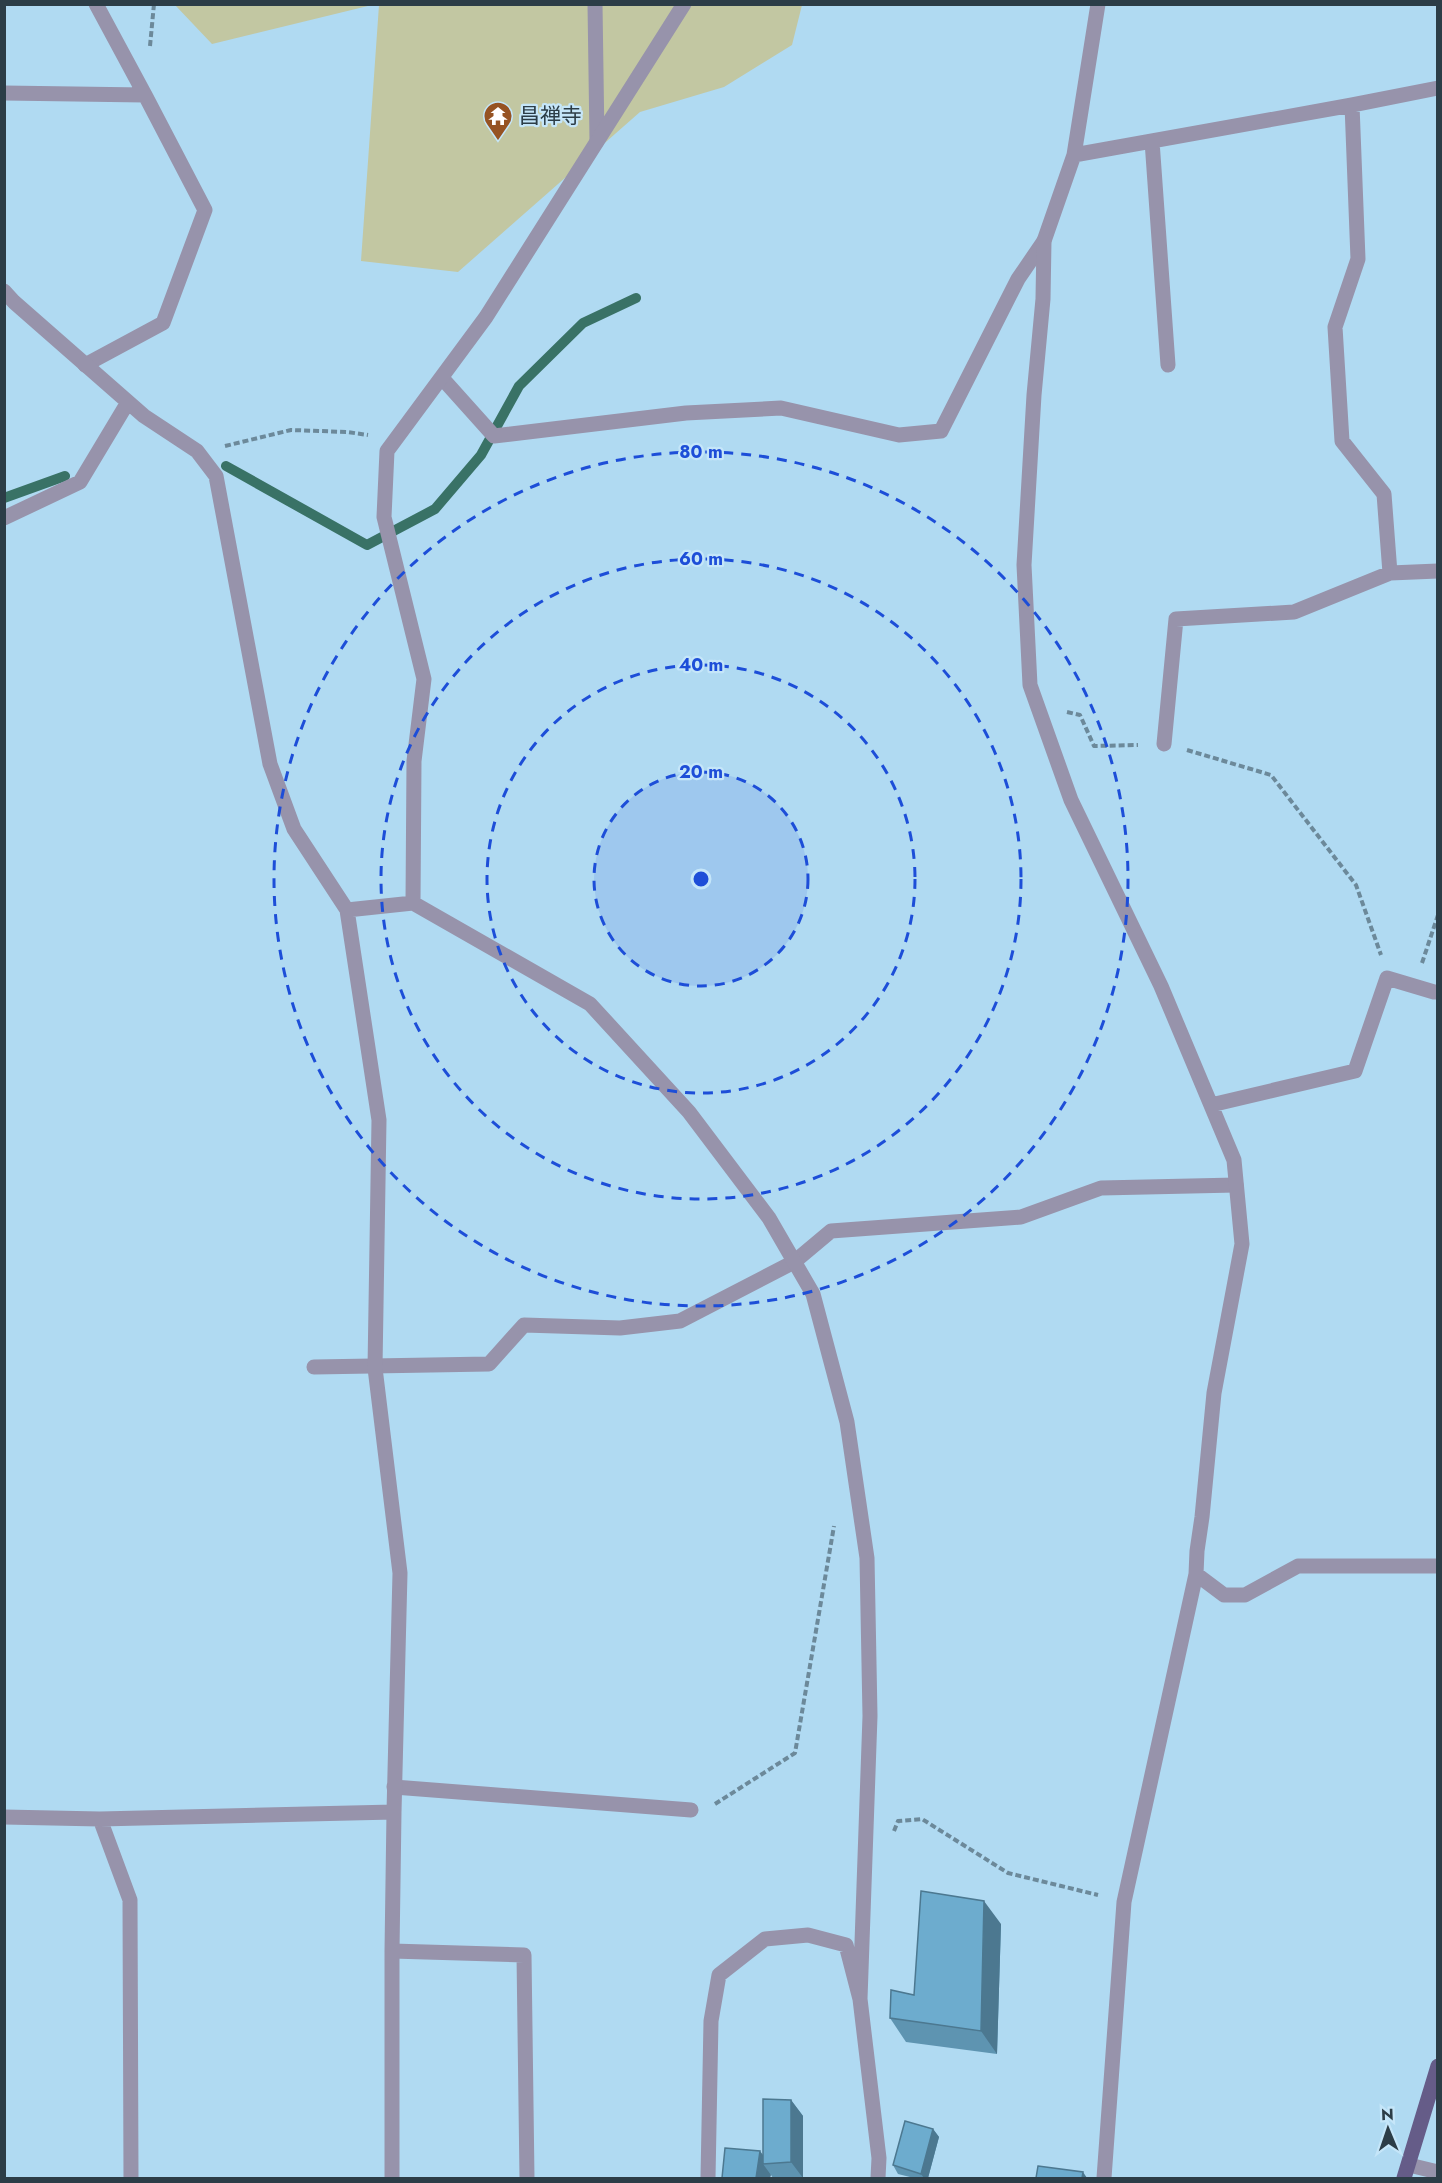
<svg xmlns="http://www.w3.org/2000/svg" width="1442" height="2183" viewBox="0 0 1442 2183" font-family="Jost,'Noto Sans JP',sans-serif">
<style>
.green{fill:#c2c7a2}
.lines{fill:none;stroke-linecap:round;stroke-linejoin:round}
.stream{stroke:#397266;stroke-width:10}
.path{stroke:#6c899a;stroke-width:4;stroke-dasharray:6 3;stroke-linecap:butt}
.service{stroke:#9793ab;stroke-width:15}
.minor{stroke:#9793ab;stroke-width:15}
.primary{stroke:#655c88;stroke-width:15}
.wall{fill:#5e94b1}
.shaded-wall{fill:#4c7890}
.building{fill:#6dacce;stroke:#4c7890;stroke-width:1.5}
.ring{fill:none;stroke:#1d4ed8;stroke-width:3;stroke-dasharray:10 8}
.labels{text-anchor:middle;dominant-baseline:central;stroke-width:4.5;stroke-linejoin:round;paint-order:stroke}
.poi-label{font-size:21px;fill:#2c3d47;stroke:#c5e6f9;text-anchor:start}
.centre{fill:#1d4ed8;stroke:#c5e6f9;stroke-width:3}
.ring-label{font-size:18px;text-anchor:middle;font-weight:bold;fill:#1d4ed8;stroke:#c5e6f9;stroke-width:4.5;stroke-linejoin:round;paint-order:stroke}
</style>
<rect width="100%" height="100%" fill="#b0daf2"/>
<path class="green" d="M175,5h197l-160,39z
M379,5h423l-10,40 -68,42 -84,25 -182,160 -97,-11z"/>
<g class="lines">
<path class="stream" d="M226,466l141,79 68,-36 46,-54 38,-69 64,-63 53,-25
M4,498l61,-22"/>
<path class="path" d="M150,46l4,-42
M225,446l66,-16 56,2 21,3
M1067,712l13,3 14,31 44,-1
M1187,750l84,25 85,110 25,70
M1422,963l16,-48
M715,1804l80,-51 39,-227
M894,1831l4,-10 24,-2 86,54 90,22"/>
<path class="service" d="M96,4l49,91
M595,4l2,137
M4,93l141,2 60,115 -42,113 -78,42
M442,378l52,58 192,-23 95,-5 118,27 42,-4 77,-152 26,-38
M314,1367l175,-3 35,-39 96,3 60,-7 114,-59 37,-31 190,-14 80,-29 135,-3
M394,1787l297,23"/>
<path class="minor" d="M1098,4l-24,151 -30,86 -1,58 -9,96 -10,170 6,120 41,115 90,186 73,174 8,84 -28,149 -12,124 -5,34 -1,23 -72,328 -20,276
M1352,105l6,154 -23,68 7,114 42,53 6,79
M1152,141l16,224
M1074,155l278,-50 86,-17
M4,291l10,11 130,114 53,35 19,25 54,288 24,65 53,81 32,210 -4,248 25,205 -6,239 -294,7 -96,-2
M4,518l76,-36 48,-80
M1164,744l12,-125 118,-7 96,-39 48,-2
M413,903l1,-142 10,-82 -40,-162 3,-66 99,-134 198,-313
M347,910l66,-7 177,101 99,108 80,106 44,76 34,128 20,136 3,158 -10,283
M1211,1105l144,-34 32,-93 47,14h4
M1196,1574l28,21h21l53,-29h140
M100,1819l30,81 1,278
M392,1951l132,4 3,223
M1409,2165l29,7
M392,2178v-227l2,-139
M708,2178l3,-157 8,-46 46,-36 43,-4 38,10 14,54 19,159 -1,20"/>
<path class="primary" d="M1404,2178l34,-112"/>
</g>
<path class="wall" d="M1001,1924l-4,130 -91,-12 -16,-24 24,-23z
M791,2100l12,16v62h-30l-2,-3 -46,-27 38,7z
M933,2129l6,8 -11,41h-14l-16,-4 -5,-9z"/>
<path class="shaded-wall" d="M984,1901l17,23 -4,130 -16,-23z
M791,2100l12,16v62l-12,-16z
M933,2129l6,8 -11,41h-4l-3,-4z
M760,2151l9,12 -6,1 8,11 -1,3h-14z
M1083,2172l4,6h-5z"/>
<path class="building" d="M921,1891l63,10 -3,130 -91,-13 1,-28 23,5z
M763,2099l28,1v62l-28,2z
M905,2121l28,8 -12,45 -28,-9z
M725,2148l35,3 -4,27h-34z
M1038,2166l45,6 -1,6h-46z"/>
<circle cx="701" cy="879" r="107" fill="#1d4ed8" fill-opacity=".12"/>
<g class="ring">
<circle cx="701" cy="879" r="107"/>
<circle cx="701" cy="879" r="214"/>
<circle cx="701" cy="879" r="320"/>
<circle cx="701" cy="879" r="427"/>
</g>
<defs>
<g id="temple-pin" transform="scale(1.5)"><path d="M0 17L-7.5 6A9.5 9.5 0 1 1 7.5 6Z" fill="#965323" stroke="#c5e6f9"/><path d="M0-6L5-2H3V0L6.5 2.5H4V6H1.5V3h-3V6H-4V2.5H-6.5L-3 0V-2H-5Z" fill="#fff"/></g>
</defs>
<g fill-rule="evenodd">
<use href="#temple-pin" x="498" y="116"/>
</g>
<g class="labels">
<g class="poi-label">
<text x="519" y="116">昌禅寺</text>
</g>
</g>
<circle cx="701" cy="879" r="9" class="centre"/>
<g class="ring-label">
<text x="701" y="458">80 m</text>
<text x="701" y="565">60 m</text>
<text x="701" y="671">40 m</text>
<text x="701" y="778">20 m</text>
</g>
<rect width="1442" height="2183" fill="none" stroke="#2c3d47" stroke-width="12"/>
<g transform="translate(1388 2129) rotate(358)" stroke="#c5e6f9" stroke-width="4.5" paint-order="stroke">
<path d="M0-4.5L10 22L0 15L-10 22Z" fill="#2c3d47"/>
<text y="-9" font-size="16" font-weight="bold" text-anchor="middle" fill="#2c3d47">N</text>
</g>
</svg>
